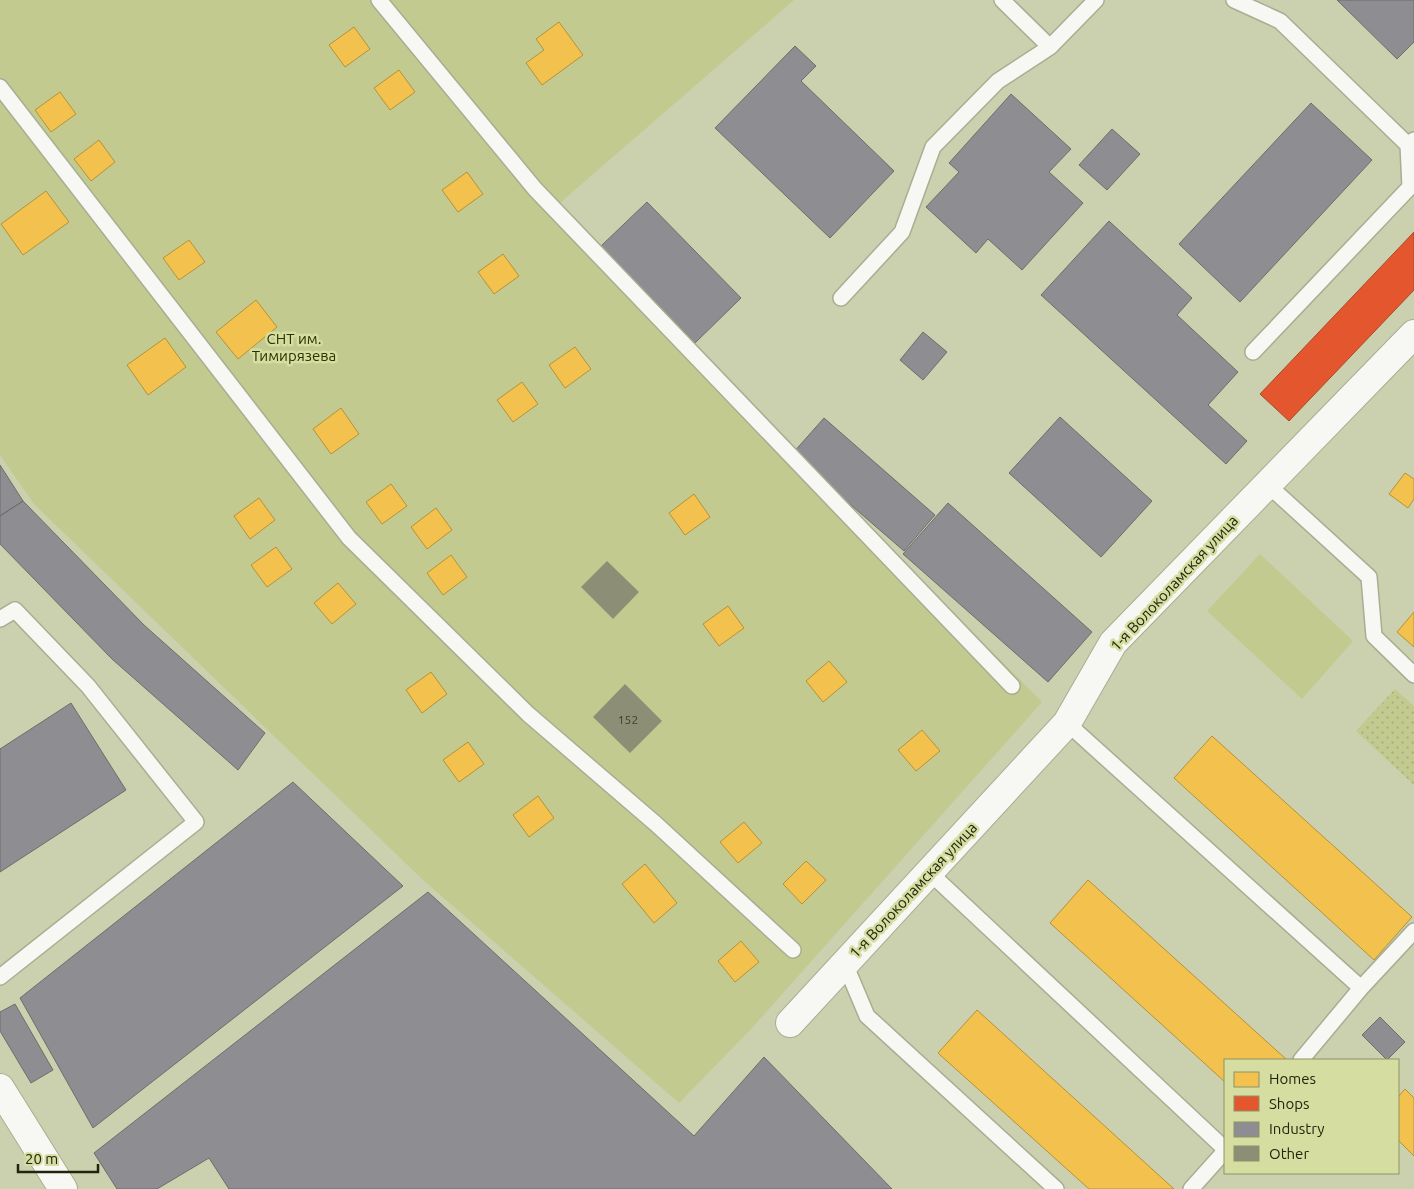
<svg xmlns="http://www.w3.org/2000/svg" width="1414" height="1189" viewBox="0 0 1414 1189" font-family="Ubuntu,sans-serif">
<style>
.park{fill:url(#park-dots)}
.garden{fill:#c2ca90}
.homes{fill:#f2c14e;stroke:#b4923a}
.shops{fill:#e4572e;stroke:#aa4824}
.industry{fill:#8d8d92;stroke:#6d6e6a}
.building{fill:#8c8f75}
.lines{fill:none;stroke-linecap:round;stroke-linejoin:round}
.lane-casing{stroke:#a9ad92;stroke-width:18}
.street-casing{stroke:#a9ad92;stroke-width:30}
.lane{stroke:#f7f8f3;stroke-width:15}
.street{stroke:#f7f8f3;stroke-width:28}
.labels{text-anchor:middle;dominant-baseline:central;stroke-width:5;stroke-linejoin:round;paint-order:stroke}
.number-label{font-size:12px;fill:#3c4027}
.park-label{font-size:15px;fill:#2d3100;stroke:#d5dda1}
.street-label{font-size:15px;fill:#22250d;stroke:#d5dda1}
</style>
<defs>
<pattern id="park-dots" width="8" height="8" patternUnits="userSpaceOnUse" patternTransform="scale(1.25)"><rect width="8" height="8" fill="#c2ca90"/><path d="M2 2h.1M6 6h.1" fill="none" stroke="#a6ad7b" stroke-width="1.8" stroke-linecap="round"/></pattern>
</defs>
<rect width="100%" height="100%" fill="#cbd0ae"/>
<path class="park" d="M1395,689l19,17v79l-58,-54z"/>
<path class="garden" d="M0,0h794l-240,208 488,494 -291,327 -72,74 -257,-224 -388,-375 -34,-49z
M1260,554l93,87 -51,58 -95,-88z"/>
<path class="homes" d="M559,22l24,33 -41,30 -16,-22 18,-13 -8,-11z
M354,27l16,22 -25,18 -16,-22z
M399,70l16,22 -25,18 -16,-22z
M60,92l16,22 -25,18 -16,-22z
M99,140l16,22 -24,19 -17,-22z
M467,172l16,22 -25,18 -16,-22z
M46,191l23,31 -46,33 -22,-31z
M189,240l16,22 -26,18 -16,-22z
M503,254l16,22 -25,18 -16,-22z
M256,300l21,27 -39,32 -22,-27z
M165,338l21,29 -38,28 -21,-30z
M575,347l16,22 -26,19 -16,-23z
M522,382l16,22 -25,18 -16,-22z
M341,408l18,26 -28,20 -18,-25z
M1405,473l9,6v20l-6,9 -19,-14z
M391,484l16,22 -25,18 -16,-22z
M694,494l16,23 -25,18 -16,-22z
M259,498l16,22 -25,19 -16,-23z
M436,508l16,22 -25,19 -16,-22z
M276,547l16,22 -25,18 -16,-22z
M451,555l16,22 -24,18 -16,-22z
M338,583l18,21 -24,20 -18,-21z
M728,606l16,22 -25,18 -16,-22z
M1414,612v35l-17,-15z
M829,661l18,21 -24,20 -17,-21z
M431,672l16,22 -25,19 -16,-23z
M922,730l18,21 -24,20 -18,-21z
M1212,736l200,181 -38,43 -200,-182z
M468,742l16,22 -25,18 -16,-22z
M538,796l16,22 -25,19 -16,-22z
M744,822l18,21 -24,20 -18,-21z
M806,861l20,19 -24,24 -19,-20z
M645,864l32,39 -23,20 -32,-39z
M1088,880l199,180h-62v22l-55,-50 -120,-109z
M741,941l18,21 -24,20 -17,-21z
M977,1010l197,179h-85l-151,-136z
M1405,1089l9,9v58l-16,-16v-43z"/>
<path class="shops" d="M1414,232v58l-125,131 -29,-27z"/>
<path class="industry" d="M1337,0h77v42l-17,17z
M795,46l21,20 -15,15 93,90 -64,67 -115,-110z
M1011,94l60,55 -22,23 34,31 -61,67 -34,-31 -12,14 -50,-46 33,-35 -10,-9z
M1311,103l61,57 -132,142 -61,-58z
M1112,129l28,25 -33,36 -28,-25z
M647,202l94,96 -46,45 -94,-97z
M1109,221l83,77 -15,17 61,57 -30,33 39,36 -21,23 -185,-169z
M923,332l24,20 -24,28 -23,-20z
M1060,417l92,84 -51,56 -92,-84z
M824,418l111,97 -31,36 -112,-97z
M0,465l23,36 -23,15z
M23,501l121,124 121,108 -27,37 -126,-111 -112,-115v-28z
M948,503l144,129 -44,50 -145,-128z
M71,703l55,87 -126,82v-123z
M293,782l110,104 -310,242 -73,-130z
M428,892l266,244 70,-79 128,132h-663l-20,-31 -52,31h-40l-23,-36z
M15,1004l38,66 -22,13 -31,-52v-19z
M1380,1017l25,25 -18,18 -25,-25z"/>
<path class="building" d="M607,561l32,31 -26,27 -32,-32z
M625,684l37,37 -32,32 -37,-36z"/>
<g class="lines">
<g class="lane-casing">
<path id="lane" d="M379,0l156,189 477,497
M1002,0l48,47 46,-47
M1234,0l46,21 128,124 6,-5
M0,87l349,451 179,176 128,110 137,126
M841,298l61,-66 31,-85 65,-66 52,-34
M1253,352l157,-165 -2,-42
M1267,484l102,93 5,59 40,39
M0,619l15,-9 73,76 108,136 -196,155
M1067,723l294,265
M929,872l296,277
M845,964l22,52 189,173
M1301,1060l60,-72 53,-57
M1191,1189l34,-38"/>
</g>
<g class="street-casing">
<path id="street" d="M790,1023l277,-300 46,-80 301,-309
M0,1088l63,101"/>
</g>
<use href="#lane" class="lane"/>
<use href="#street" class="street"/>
</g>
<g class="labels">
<g class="number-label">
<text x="628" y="719">152</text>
</g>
<g class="park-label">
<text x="294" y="338">СНТ им.<tspan x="294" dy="17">Тимирязева</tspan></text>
</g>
<g class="street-label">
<text transform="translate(1174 583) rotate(-47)">1-я Волоколамская улица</text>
<text transform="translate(913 890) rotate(-47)">1-я Волоколамская улица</text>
</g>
</g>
<rect x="1224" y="1059" width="175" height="115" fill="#d5dda1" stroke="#8d9366"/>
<rect x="1234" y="1072" width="25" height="15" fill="#f2c14e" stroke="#8d9366"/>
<text x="1269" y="1084" font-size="15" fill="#22250d">Homes</text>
<rect x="1234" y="1096" width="25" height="15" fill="#e4572e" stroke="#8d9366"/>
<text x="1269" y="1109" font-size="15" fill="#22250d">Shops</text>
<rect x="1234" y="1122" width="25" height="15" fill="#8d8d92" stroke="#8d9366"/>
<text x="1269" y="1134" font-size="15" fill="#22250d">Industry</text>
<rect x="1234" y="1146" width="25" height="15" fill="#8c8f75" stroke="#8d9366"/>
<text x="1269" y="1159" font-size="15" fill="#22250d">Other</text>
<path d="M18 1164v8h80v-8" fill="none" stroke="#22250d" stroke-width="2.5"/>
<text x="25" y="1164" font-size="15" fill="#22250d" stroke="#d5dda1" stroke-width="4" paint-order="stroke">20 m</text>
</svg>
